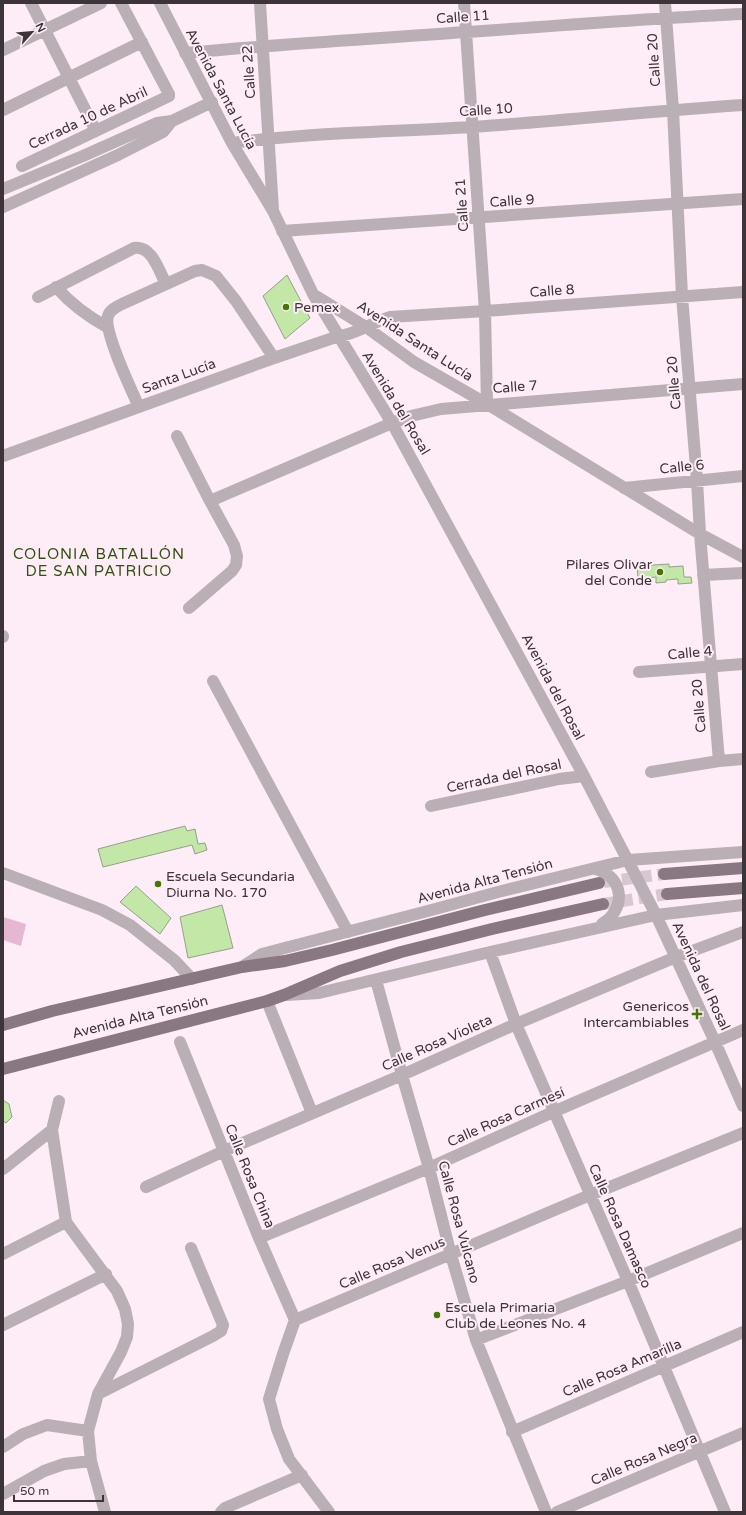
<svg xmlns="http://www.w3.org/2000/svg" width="746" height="1515" viewBox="0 0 746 1515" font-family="'Varela Round',sans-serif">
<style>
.green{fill:#e6b7d1}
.building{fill:#c2e7a6;stroke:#95a08d}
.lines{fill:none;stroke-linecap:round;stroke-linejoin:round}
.major-tunnel{stroke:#d7c7d0;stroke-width:12;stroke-dasharray:12 6;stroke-linecap:butt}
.minor{stroke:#b9afb4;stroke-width:12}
.major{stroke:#897881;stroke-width:12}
.poi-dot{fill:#457600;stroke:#feecf6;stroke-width:1.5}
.labels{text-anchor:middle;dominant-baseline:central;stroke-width:4;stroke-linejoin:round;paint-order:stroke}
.street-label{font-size:14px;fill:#3d3439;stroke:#feecf6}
.poi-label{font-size:14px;fill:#3d3439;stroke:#feecf6;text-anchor:start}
.neighbourhood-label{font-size:15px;letter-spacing:1px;fill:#31510e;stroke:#feecf6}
</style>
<rect width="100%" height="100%" fill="#feecf6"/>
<path class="green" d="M3,917l23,7 -5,22 -18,-6z"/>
<path class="building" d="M287,275l23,43 -25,21 -22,-43z
M669,564v3l14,-1 1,11h7l1,6 -14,1v-5l-12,1v2l-10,1v-6l-18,2 -1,-13z
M185,826l2,5 8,-2 3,15 7,-1 2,7 -12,4 -3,-9 -89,22 -5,-18z
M136,886l35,32 -11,16 -40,-32z
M222,905l11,43 -45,10 -8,-41z
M3,1100l6,4 3,13 -6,6 -3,-2z"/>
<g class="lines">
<path class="major-tunnel" d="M604,882l60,-8
M603,904l64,-10"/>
<path class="minor" d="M31,3l65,128
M160,3l72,140 41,68 40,83 79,129 192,353 72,139 59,127 28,64
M260,3l13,207
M464,3l21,308 2,93
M665,3l8,107 9,186 15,184 3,54 19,227
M3,50l98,-47
M185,53c94,-9 187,-14 281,-21 92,-6 184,-14 277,-18
M3,110l139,-68
M232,143c79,-11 159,-11 239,-16 91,-6 181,-16 272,-22
M22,166l147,-70v-2l-48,-91
M3,189l80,-33 74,-33 15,-2 40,-19
M3,207l115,-52 45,-23 9,-11
M282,231l461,-32
M56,287c15,17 31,29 51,40
M316,296l50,31 48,35 73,42 213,130 43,23
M38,297l96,-49c18,-3 25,23 32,36
M139,407c-7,-16 -36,-76 -31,-91 2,-6 8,-9 14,-12l73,-33 7,-1 14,6 20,25 38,57
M177,436l33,65 24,44 3,11 -1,9 -4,6 -43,37
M3,456l271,-98 65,-22c19,-2 33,-14 51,-19l95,-6 258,-19
M624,488l119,-12
M210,501l182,-78 19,-7 30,-7 302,-25
M703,575l40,-2
M3,636v1
M639,672l104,-8
M213,681l135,251
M651,772l68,-11 24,-2
M431,806l128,-27 25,-3
M595,869c29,7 32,40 7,55
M3,873l99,37 28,15 44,35 18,19
M490,952l26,72 112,257 97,231
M242,967l20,-13 19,-5 143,-37 74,-20 130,-32 115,-8
M376,980l26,95 27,93 22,87 25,85 70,172
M286,995l33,-2 171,-41 166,-37 87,-10
M267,1001l45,112
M180,1042l79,196 36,82
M59,1101l-7,29 14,92 51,69 8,18 3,15 -1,13 -6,15 -23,42 -10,37 3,30 14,51
M3,1169l49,-39
M146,1187l78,-36 178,-76 114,-51 160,-67 67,-25
M259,1238l170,-70 124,-56 190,-82
M3,1254l63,-32
M295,1320l295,-125 153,-62
M295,1320l-12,34 -14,45 8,30 12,30 40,53
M3,1325l103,-51
M476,1340l152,-59 115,-48
M98,1394l115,-58 8,-5 2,-6 -32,-77
M512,1432l231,-100
M3,1447l20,-13 24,-9 41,6
M3,1494l41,-23 20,-7 27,-3
M221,1512l4,-4 77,-33
M557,1512l186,-79"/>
<path class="major" d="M664,874l79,-6
M667,894l76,-6
M3,1025l49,-14 190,-44 43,-6 47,-11 153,-40 114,-27
M3,1069l264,-68 17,-6 56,-24 61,-19 91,-23 111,-25"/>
</g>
<g class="poi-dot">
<circle cx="286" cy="307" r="4"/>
<circle cx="660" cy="572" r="4"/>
<circle cx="158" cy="884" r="4"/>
<path d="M695 1008h4v4h4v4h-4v4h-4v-4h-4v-4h4z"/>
<circle cx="437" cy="1315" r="4"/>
</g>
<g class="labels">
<g class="street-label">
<text transform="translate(463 17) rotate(-4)">Calle 11</text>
<text transform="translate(654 60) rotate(-94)">Calle 20</text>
<text transform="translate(249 72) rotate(-94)">Calle 22</text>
<text transform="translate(221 89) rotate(62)">Avenida Santa Lucía</text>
<text transform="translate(486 110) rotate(-4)">Calle 10</text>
<text transform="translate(88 118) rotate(-25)">Cerrada 10 de Abril</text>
<text transform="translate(512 201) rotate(-4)">Calle 9</text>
<text transform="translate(462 205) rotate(-94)">Calle 21</text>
<text transform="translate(552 291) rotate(-4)">Calle 8</text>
<text transform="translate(415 341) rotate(33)">Avenida Santa Lucía</text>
<text transform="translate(179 376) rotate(-20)">Santa Lucía</text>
<text transform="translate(674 383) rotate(-95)">Calle 20</text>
<text transform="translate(515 387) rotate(-4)">Calle 7</text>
<text transform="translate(396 403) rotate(59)">Avenida del Rosal</text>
<text transform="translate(682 467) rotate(-6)">Calle 6</text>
<text transform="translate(690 653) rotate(-5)">Calle 4</text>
<text transform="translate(553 687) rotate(62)">Avenida del Rosal</text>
<text transform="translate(699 706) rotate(-95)">Calle 20</text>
<text transform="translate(504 776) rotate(-12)">Cerrada del Rosal</text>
<text transform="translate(485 881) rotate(-15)">Avenida Alta Tensión</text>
<text transform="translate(701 976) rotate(65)">Avenida del Rosal</text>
<text transform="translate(140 1017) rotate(-14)">Avenida Alta Tensión</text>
<text transform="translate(437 1043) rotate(-24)">Calle Rosa Violeta</text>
<text transform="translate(506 1117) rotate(-24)">Calle Rosa Carmesí</text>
<text transform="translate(250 1176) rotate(68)">Calle Rosa China</text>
<text transform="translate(459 1222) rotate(75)">Calle Rosa Vulcano</text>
<text transform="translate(620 1226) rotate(66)">Calle Rosa Damasco</text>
<text transform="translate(392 1263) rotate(-23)">Calle Rosa Venus</text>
<text transform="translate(622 1368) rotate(-23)">Calle Rosa Amarilla</text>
<text transform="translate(644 1459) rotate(-23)">Calle Rosa Negra</text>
</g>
<g class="poi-label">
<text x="294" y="307">Pemex</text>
<text x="652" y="564" text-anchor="end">Pilares Olivar<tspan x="652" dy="16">del Conde</tspan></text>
<text x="166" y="876">Escuela Secundaria<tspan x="166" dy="16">Diurna No. 170</tspan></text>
<text x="689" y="1006" text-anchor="end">Genericos<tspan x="689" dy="16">Intercambiables</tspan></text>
<text x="445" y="1307">Escuela Primaria<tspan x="445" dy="16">Club de Leones No. 4</tspan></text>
</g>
<g class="neighbourhood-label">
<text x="99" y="554">COLONIA BATALLÓN<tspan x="99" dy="17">DE SAN PATRICIO</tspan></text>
</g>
</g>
<rect width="746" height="1515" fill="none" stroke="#3d3439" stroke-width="8"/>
<g transform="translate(32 32) rotate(63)" stroke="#feecf6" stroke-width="3" paint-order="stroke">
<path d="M0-3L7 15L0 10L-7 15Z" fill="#3d3439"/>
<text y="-6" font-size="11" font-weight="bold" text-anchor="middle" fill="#3d3439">N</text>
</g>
<path d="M14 1495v6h89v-6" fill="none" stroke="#3d3439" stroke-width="2"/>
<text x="20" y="1495" font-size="12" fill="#3d3439" stroke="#feecf6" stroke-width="3" paint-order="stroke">50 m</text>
</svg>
